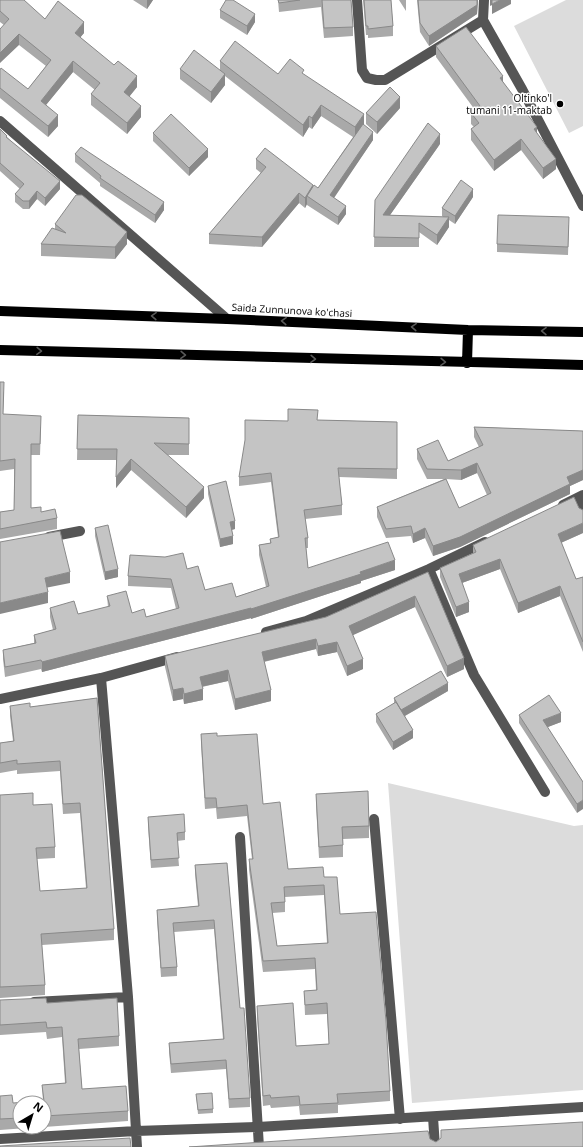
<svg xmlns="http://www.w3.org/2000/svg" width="583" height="1147" viewBox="0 0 583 1147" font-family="'Open Sans',sans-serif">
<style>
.green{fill:#dcdcdc}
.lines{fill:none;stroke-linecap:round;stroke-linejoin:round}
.minor{stroke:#555;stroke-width:10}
.major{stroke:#000;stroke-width:10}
.wall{fill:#a9a9a9;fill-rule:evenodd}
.shaded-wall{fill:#898989}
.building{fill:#c4c4c4;stroke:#898989;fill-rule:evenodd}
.oneway{stroke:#595959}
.poi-dot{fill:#000;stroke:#fff;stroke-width:1.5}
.labels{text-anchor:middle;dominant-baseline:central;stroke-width:3;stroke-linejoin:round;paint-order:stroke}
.poi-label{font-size:10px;fill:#000;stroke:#fff;text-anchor:end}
.street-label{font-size:10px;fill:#000;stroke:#fff}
</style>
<rect width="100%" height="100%" fill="#fff"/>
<path class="green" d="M566,0h17v126l-14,7 -55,-107z
M388,783l186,43 9,-1v265l-171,13z"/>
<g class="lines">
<path class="minor" d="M357,0l5,70 5,8 9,2h9l98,-60
M484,0l-1,20 39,69 61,117
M0,121l227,198
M577,498l6,15
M563,505l20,-10
M49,537l31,-6
M429,569l45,106 71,117
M266,632l40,-11 123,-52 56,-27
M101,678l27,319 9,150
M0,699l101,-21 76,-21
M374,819l26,300
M240,837l19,310
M34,1002l94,-5
M433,1117l2,30
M0,1139l136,-8 122,-4 325,-20"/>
<path class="major" d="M0,311l227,8 241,11 115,2
M0,350l583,15
M467,363l1,-33"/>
</g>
<path class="wall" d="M0,0l45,19 39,14 -4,4 57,50 -8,10 12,20 -14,17 -36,-29v-11l4,-4 -22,-18 -27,33 12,21 -10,11 -48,-39v-28l28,19 18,-23 -27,-21 -15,-20 -4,-3z
M133,0h20l-6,9z
M278,0h73l2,27v9l-29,2 -3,-31 -42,5z
M363,0h28l2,26v10l-25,2v-3h-2z
M399,0h7v11z
M417,0h61l-1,14 -48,32 -9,-14z
M220,10l35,12 -8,13 -27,-17z
M436,46l67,36 34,51 19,36 -13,10 -22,-29 -27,21 -23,-31v-11l3,-2 -3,-3v-11l4,-3 -39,-53z
M220,61l58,13 26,1 60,50 9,15 -40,58 13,16 -8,11 -31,-20v-1l-2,4 -6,-5 -37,44 -53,-3v-10l52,-61 -5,-4v-10l57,29h5l35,-51 -32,-21 -9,13 -3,-2 -6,10 -78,-61v9l-14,18 -31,-24v-10l40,1z
M400,108l-23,26 -11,-10v-11z
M0,129l7,8 53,52 -15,17 -8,-7 -8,10h-6l-8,-7v-8l5,-5 -20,-18z
M153,133l55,24 -19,19 -36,-35z
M440,144l-50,71 53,2 -1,-1v-8l31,-11 -18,27 -6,-4v7l-12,18 -18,-13v15h-45l1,-47z
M75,154l89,56 -9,13 -55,-37v-3l-25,-21z
M55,224l72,20 -12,15 -74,-3v-12l14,-15z
M569,225l-1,30 -71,-3v-8z
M0,382l4,11 -1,21 38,13 -1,28h-9v53l26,10v11l-57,10v-27l14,-2v-41l-14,2z
M78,415l111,3v37h-22l37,43 -18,20 -55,-48 -15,18v-28h-39z
M318,420l79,2v57l-58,-2 3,28v10l-37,4 3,19v10h-2l2,20 87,2 -34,11v2l-110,36v-1l-209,54 -1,-3 -36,8 -2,-18v-9l31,-7v-8l19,-5 -3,-13v-9l28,6 30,-7 -1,-11 25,17 14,4 30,-8 -5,-21 -43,-2v-10l59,-7 18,21 31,7 30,-10 -7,-32v-10l11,-2v-4l8,-2 -7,-55 -32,4v-9l49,-56z
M474,427l109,4v49l-13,6v8l-110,53 -27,9 -8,-18 -12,5 -2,-7 -25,2 -9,-21v-10l67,-28h-17l-10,-20v-10l31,12 31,-14 -5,-10zM477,473l10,22 -28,13 -13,-29 15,1z
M208,486l27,43 -3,1 1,14 -13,3 -12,-53z
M95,528l23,49 -13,3 -10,-44z
M583,533l-22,10 15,36 7,-2v75l-23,-56 -42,17 -18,-44 -38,14 7,29 -13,5 -16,-40v-9l33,-15v-8z
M428,572l36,97 -17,8 -32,-70 -63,28 11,34 -16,7 -10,-24 -19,4 -2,-7 -52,13 7,39 -36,9 -7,-29 -26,6 1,13 -19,4 -1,-5 -10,2 -8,-34v-11l161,-39z
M448,691l-43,25 8,22 -20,12 -17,-28v-8l18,-10v-6z
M97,698l17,231v11l-72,5 3,40v10l-45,3v-203l33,10 22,42v11l-18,1 3,32 46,-3 -6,-75 -17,1 -3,-43 -43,3v-4l-17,3v-30l13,-2 -3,-25v-10l20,1z
M519,715l42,7 -14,5 36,55 -6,31 -58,-90z
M201,734l16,2 46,68 25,65 36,8 16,37 50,177v10l-52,4v8l-38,2 -1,-9 -28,2 -1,-3 -7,1 -6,-90v-10l39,40 33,-2 -2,-30 -22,1 -1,-24 12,-1 -1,-21 -52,3 -14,-102v-11h3l-5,-43 -30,3 -1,-11 -11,1 -4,-65zM324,895l3,48 -50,3 -5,-33 13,-1v-15z
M316,794l53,32v12l-26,1v18l-24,1 -3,-53z
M148,817l37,15v8l-8,1 2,25 -28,2 -3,-42z
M227,863l13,145 10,90v9l-21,1 -3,-39 -55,4 -2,-21v-9l54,-4 -9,-110 -40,3 3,35v9l-16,1 -4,-58v-9l41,-4 -3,-32v-9z
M0,1000l47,3 72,33v10l-40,3 3,40 46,22v10l-84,6v-24h-24v24h20l-40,3v-34l13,7 30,-2 -1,-16 23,-2 -3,-46 -15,2 -1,-7 -46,3z
M196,1094l17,15v4l-15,1z"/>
<path class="shaded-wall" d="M147,0h6l-6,9z
M477,0h1l-1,14 -48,32v-10z
M490,0h2v5l-2,1z
M500,0h11v4l-19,10v-10z
M255,14v8l-8,13v-9z
M84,22v11l-9,11v-11z
M19,34v11l-19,18v-10z
M73,61v11l-32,39v-10z
M225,74v11l-14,18v-11z
M137,76v11l-13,16v-11z
M503,76v11l-3,-9z
M400,97v11l-23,26v-12z
M321,105v11l-9,13v-11z
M141,106v11l-14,17v-11z
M364,114v11l-9,13v-11z
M58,115v11l-10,11v-11z
M309,116v11l-6,10v-12z
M537,127v11l-3,-9z
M373,132v8l-43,64v-9z
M440,134v10l-57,81v-10z
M521,139v11l-27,21v-11z
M208,149v8l-19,19v-8z
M556,159v10l-13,10v-11z
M60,181v8l-15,17v-8z
M313,185v10l-6,1v8l-2,4v-10z
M473,189v8l-18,27v-8z
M37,191v8l-8,10v-8z
M299,193v10l-37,44v-10z
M164,202v8l-9,13v-8z
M346,206v8l-8,11v-8z
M449,217v10l-12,18v-10z
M127,232v12l-12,15v-12z
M131,459v11l-15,18v-11z
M477,463v10l-16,7v-10z
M583,470v10l-13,6v8l-110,53 -27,9v-10l134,-69z
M204,487v11l-18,20v-11z
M235,521v8l-5,1v-8z
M583,523v10l-25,11v-10z
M425,528v10l-12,5v-9z
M233,536v8l-13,3v-8z
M500,559v10l-41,15v-10z
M395,560v10l-34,11v2l-110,36v-10z
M118,569v8l-13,3v-8z
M70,572v11l-25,5v-10z
M560,586v10l-42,17v-10z
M48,592v11l-48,11v-11z
M415,596v11l-66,30v-11z
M469,602v10l-13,5v-10z
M251,608v10l-209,54v-10z
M316,639v10l-54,13v-10z
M337,642v10l-19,4v-10z
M464,658v11l-17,8v-11z
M363,659v10l-16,7v-10z
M228,670v11l-28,6v-10z
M448,683v8l-47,27v-8z
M183,688v11l-10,2v-11z
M203,689v11l-19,4v-10z
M271,690v11l-36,9v-11z
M561,713v9l-18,7v-9z
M413,730v8l-20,12v-8z
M583,800v9l-6,4v-9z"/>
<path class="building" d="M0,0h24l21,19 13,-18 26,21 -9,11 39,32 4,-4 19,15 -13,16 17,14 -14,17 -36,-29 9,-11 -27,-22 -32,40 17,14 -10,11 -48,-38v-18l1,-2 27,21 23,-29 -32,-26 -19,19v-24l9,-10 -9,-8z
M226,0h7l22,14 -8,12 -27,-16z
M278,0h22l-21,3z
M322,0h29l2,27 -29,1z
M364,0h27l2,26 -25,3v-3h-2z
M418,0h59v5l-48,31 -9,-13z
M492,0h8l-8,4z
M466,27l37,49 -3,2 37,49 -3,2 22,30 -13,9 -22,-29 -27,21 -23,-31 8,-6 -8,-10 9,-7 -44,-60z
M235,41l43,33 12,-15 14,11 -2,3 62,41 -9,13 -34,-22 -9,13 -3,-2 -6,9 -83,-64z
M194,50l31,24 -14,18 -31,-23z
M390,87l10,10 -23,25 -11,-9z
M171,114l37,35 -19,19 -36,-35z
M428,123l12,11 -57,81 66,2 -12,18 -18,-12v15l-45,-1 1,-37z
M363,124l10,8 -43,63 16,11 -8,11 -31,-21 7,-11 4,3z
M0,129l7,7 -1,1 54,44 -15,17 -8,-7 -8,10h-6l-8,-7 9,-10 -24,-21z
M81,147l83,55 -9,13 -55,-37 1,-2 -26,-22z
M265,148l48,37 -8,13 -6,-5 -37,44 -53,-3 57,-67 -10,-8z
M461,180l12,9 -18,27 -13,-8z
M76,195h6l45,37 -12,15 -74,-3 11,-16 14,5 -11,-9z
M498,215l71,2 -1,30 -71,-3z
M0,382h4l-1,32 38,2 -1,28h-9v64l10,-1v5l14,-3 2,9 -57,11v-17l14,-2 1,-51 -15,2z
M288,409l30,1 -1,10 80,2v47l-59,-1 4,37 -38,5 4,28h-3l3,30 80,-26 7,18 -35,12 1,2 -110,35v-1l-209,54 -1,-2 -36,7 -2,-17 33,-7 -2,-8 22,-6 -6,-21 24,-7 4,13 32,-8 -3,-10 19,-5 6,22 12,-4 2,8 33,-9 -8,-29 -43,-3 2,-21 35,2 18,-4 4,16 11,-3 7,24 27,-7 4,14 33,-11 -10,-41 12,-2 -1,-4 9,-2 -8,-64 -32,4 6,-37v-20l43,1z
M78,415l111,3v26l-35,-1 50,44 -18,20 -55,-48 -15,18 1,-28h-40z
M474,427l109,4v39l-16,7 3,7 -110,53 -27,9 -8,-18 -12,6 -2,-8 -25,3 -9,-22 69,-28 13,29 32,-15 -14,-30 -16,7 -34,-1 -10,-20 21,-9 10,21 35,-16z
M226,481l9,40 -5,1 3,14 -13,3 -12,-53z
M574,497l5,11 4,2v13l-25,11 18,45 7,-2v65l-23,-56 -42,17 -18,-44 -41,15 10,28 -13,5 -16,-39 36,-16 -3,-7z
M108,525l10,44 -13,3 -10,-44z
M60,531l10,41 -25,6 3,14 -48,11v-61z
M428,572l36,86 -17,8 -32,-70 -66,30 14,33 -16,7 -10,-24 -19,4 -2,-7 -54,13 9,38 -36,9 -7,-29 -28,7 3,12 -19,5 -1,-6 -10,2 -8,-34 161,-39z
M441,671l7,12 -47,27 -7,-12z
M549,695l12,18 -18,7 40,62v18l-6,4 -58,-89z
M97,698l17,231 -73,5 4,51 -45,2v-192l33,-2v12l19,-1 3,43 -19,1 4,43 47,-3 -7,-85 -17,1 -3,-43 -43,3v-4l-17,3v-20l14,-2 -4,-35 20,-3v4z
M396,702l17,28 -20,12 -17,-28z
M217,733v3l40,-2 6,70 17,-2 8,67 35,-2 1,10h13l3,37 36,-2 10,109 4,70 -53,3 1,9 -38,2 -1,-9 -28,2 -1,-3 -7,1 -6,-90 36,-3 3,43 33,-2 -2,-41 -22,2 -1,-14 13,-1 -2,-32 -52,3 -14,-102h4l-6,-54 -30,3 -1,-10h-11l-4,-64zM324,885l4,58 -51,3 -6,-43 14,-1 -1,-15z
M368,791l1,35 -27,1 1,18 -24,2 -3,-53z
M184,814l1,18 -8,1 2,25 -28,2 -3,-43z
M227,863l13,145h4l6,90 -21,1 -3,-39 -55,4 -2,-21 55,-4 -10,-119 -41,3 4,44 -16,1 -4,-58 42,-4 -4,-41z
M46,998l1,5 70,-5 2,38 -41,3 4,50 44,-3 2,25 -84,5v-13h-24v15l-20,1v-23l12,-1 1,8 31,-2 -2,-16 24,-2 -4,-56 -15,1 -1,-6 -46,3v-25z
M212,1093l1,16 -15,1 -2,-16z
M583,1122v25h-394l239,-16 2,8 6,3 5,-4v-8z
M130,1138l1,9h-131v-1z"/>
<defs><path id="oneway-chevron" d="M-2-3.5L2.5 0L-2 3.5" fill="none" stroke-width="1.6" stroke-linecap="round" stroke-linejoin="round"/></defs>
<g class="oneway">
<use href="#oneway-chevron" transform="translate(154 316) rotate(-178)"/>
<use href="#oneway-chevron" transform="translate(284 321) rotate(-177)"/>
<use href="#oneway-chevron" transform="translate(414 327) rotate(-177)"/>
<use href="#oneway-chevron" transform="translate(544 331) rotate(-179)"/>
<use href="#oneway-chevron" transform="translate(39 351) rotate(2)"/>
<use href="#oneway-chevron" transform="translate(183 355) rotate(2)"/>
<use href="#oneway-chevron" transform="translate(313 359) rotate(2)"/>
<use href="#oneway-chevron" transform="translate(443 362) rotate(2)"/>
</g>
<circle class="poi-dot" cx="560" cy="104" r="4"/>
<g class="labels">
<g class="poi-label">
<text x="552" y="98">Oltinko'l<tspan x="552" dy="12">tumani 11-maktab</tspan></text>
</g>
<g class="street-label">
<text transform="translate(292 310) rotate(3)">Saida Zunnunova ko'chasi</text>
</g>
</g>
<g transform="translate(32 1115) rotate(38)"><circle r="19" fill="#ffffff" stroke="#999999"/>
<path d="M0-3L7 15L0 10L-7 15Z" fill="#000000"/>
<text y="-6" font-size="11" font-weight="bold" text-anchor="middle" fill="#000000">N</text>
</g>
</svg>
